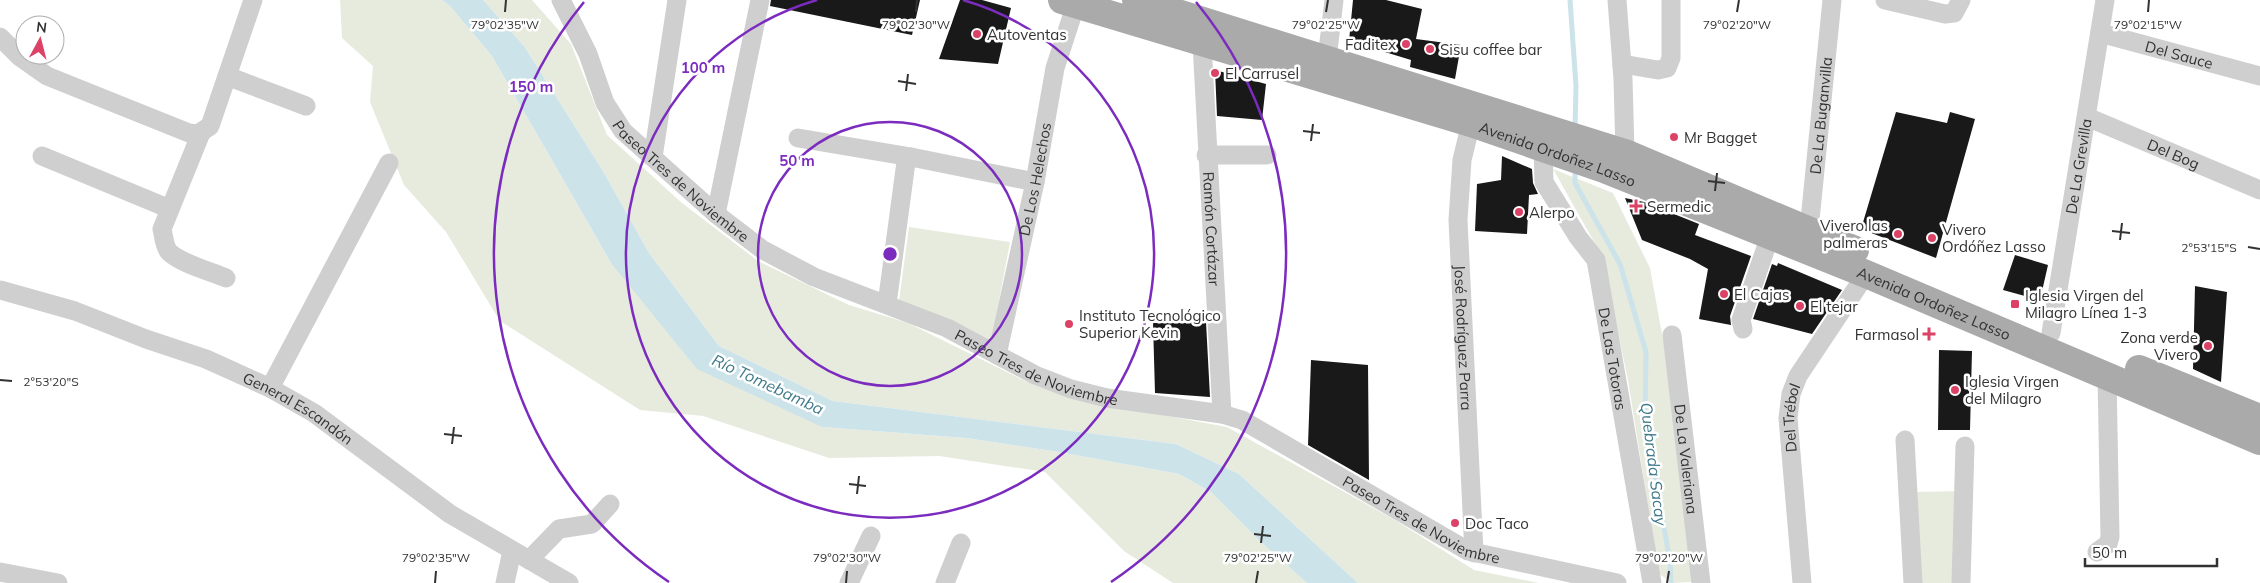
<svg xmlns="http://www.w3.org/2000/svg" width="2260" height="583" viewBox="0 0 2260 583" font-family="Mulish,sans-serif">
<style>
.green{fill:#e7ebde}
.water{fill:#cce3ea}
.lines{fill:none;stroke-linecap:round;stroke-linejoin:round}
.stream{stroke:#cce3ea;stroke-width:5}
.building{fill:#191919}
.street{stroke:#cfcfcf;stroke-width:19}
.primary{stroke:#aaa;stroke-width:28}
.ticks{fill:none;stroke:#323232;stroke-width:2}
.ring{fill:none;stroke:#7b2cbf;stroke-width:2.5}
.poi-dot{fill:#dc4166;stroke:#fff;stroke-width:2}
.labels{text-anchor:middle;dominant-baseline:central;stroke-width:5;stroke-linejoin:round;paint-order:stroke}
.poi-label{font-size:15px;fill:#323232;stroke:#fff;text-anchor:start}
.street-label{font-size:15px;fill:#323232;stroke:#fff}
.water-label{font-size:16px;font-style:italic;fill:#407a8b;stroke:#fff}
.ticks-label{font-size:12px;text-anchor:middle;fill:#323232;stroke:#fff;stroke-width:5;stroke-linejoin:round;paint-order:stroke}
.centre{fill:#7b2cbf;stroke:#fff;stroke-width:2.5}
.ring-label{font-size:15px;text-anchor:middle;font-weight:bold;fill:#7b2cbf;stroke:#fff;stroke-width:5;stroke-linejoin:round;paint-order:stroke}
</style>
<rect width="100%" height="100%" fill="#fff"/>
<path class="green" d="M340,0h102l8,6 42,50 119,207 211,164 144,11 93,14 120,22 32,18 51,51 45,40h-134l-49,-32 -79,-79 -106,-16 -110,2 -126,-42 -63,-6 -140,-89 -54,-89 -42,-47 -34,-83 3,-36 -31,-28z
M483,0h49l39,44 36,91 75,68 76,58 91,44 59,18 119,59 44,16 156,29 168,93 79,50 65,13h-181l-119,-109 -63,-30 -343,-43 -114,-55 -70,-93 -46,-82 -79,-125z
M1553,169l60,24 37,75 14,77 28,237 -19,1 -14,-9 -31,-194 -26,-124z
M909,227l101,15 -19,102 -92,-43z
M1966,491l4,92h-55l-5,-91z"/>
<path class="water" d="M442,0h41l41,46 79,125 46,82 70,93 114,55 343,43 63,30 119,109h-51l-45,-40 -51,-51 -32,-18 -120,-22 -93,-14 -144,-11 -125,-58 -86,-106 -119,-207 -42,-50z"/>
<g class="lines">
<path class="stream" d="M1570,0l6,86 -1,43
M1575,168v15l45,81 26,88 -1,64 25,146 1,21"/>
</g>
<path class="building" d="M771,0h149l-8,35 -142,-29z
M960,0h22l29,8 -13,56 -59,-5z
M1353,0h33l36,9 -6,30 45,6 -6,34 -45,-12 1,-7 -62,-19z
M1215,70l51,14 -4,36 -45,-4z
M1896,112l51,11 3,-11 25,7 -39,139 -75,-29z
M1502,156l30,13 1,14 5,11 -9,1 -2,39 -52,-3 2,-47 24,-4z
M1625,198l19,4 55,22 -4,11 56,21 -21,60 1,9 -32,-6 9,-50 -18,-10 -48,-19z
M2015,255l33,10 -8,35 -37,-10z
M1778,263l64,27 -30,44 -59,-15 19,-55 5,2z
M2195,286l32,6 -6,90 -28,-13z
M1206,322l4,75 -55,-4 -2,-70z
M1939,350l33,1 -2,79h-32z
M1311,360l57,5 1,115 -61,-35z"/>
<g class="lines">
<g class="street">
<path id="s1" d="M561,0l27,54 17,49 18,28 93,83 47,36 51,27 133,51 88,47 36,14 36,9 115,16 20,6 226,131 149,32"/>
<path d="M1617,0l6,79 2,74"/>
<path d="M1885,0l60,14 9,-1 7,-13"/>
<path id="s2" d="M2100,33l160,43"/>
<path d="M0,37l20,20 27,19 142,57 9,1 12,-8 43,-126"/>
<path id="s3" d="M1202,43l20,371"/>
<path d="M1327,59l7,-59"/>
<path d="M1622,64l36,6 9,-2 4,-10v-58"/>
<path d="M227,76l79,30"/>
<path id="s4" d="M2087,117l173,73"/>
<path id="s5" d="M1471,123l-9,37 -4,60 16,333"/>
<path d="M201,133l-39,96c2,8 2,17 7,23 11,11 43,20 57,26"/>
<path d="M798,138l113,19"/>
<path id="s6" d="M1543,147l1,35 34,55 18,23 56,323"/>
<path d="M1206,155h61"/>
<path d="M42,156l128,53"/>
<path d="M653,157l24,-157"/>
<path d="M716,214l44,-214"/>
<path id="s7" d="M1809,230l23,-230"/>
<path id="s8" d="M0,290l75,21 71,28 60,20 64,29 44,25 136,101 119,69"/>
<path d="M887,304l19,-142 5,-5 124,25"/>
<path d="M1743,329l-2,-9 29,-84"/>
<path id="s9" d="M2051,333l54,-333"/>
<path id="s10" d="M1672,335l29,248"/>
<path id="s11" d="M997,355l38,-173 20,-114 21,-64"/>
<path d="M270,388l119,-225"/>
<path d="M1905,440l8,143"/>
<path d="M2097,552l11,-8 2,-7 -3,-161"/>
<path d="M529,560l30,-31 33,-5 18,-20"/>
<path d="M0,572l58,11"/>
<path d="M505,583l7,-32"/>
<path d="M849,583l22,-47"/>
<path d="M945,583l16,-40"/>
<path id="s12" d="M1802,583l-14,-165 3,-24 7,-18 68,-102"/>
<path d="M1961,583l4,-137"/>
</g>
<g class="primary">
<path id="s13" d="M1062,0l409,123 133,46 262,105 394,167"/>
<path d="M1136,0l489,153 230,97"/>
<path d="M2139,369l121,49"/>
</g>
</g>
<path class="ticks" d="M505,12l1,-12M916,12l1,-12M1326,12l2,-12M1737,12l2,-12M2148,12l1,-12M898,81l18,3M906,91l2,-17M1303,131l17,2M1311,141l2,-17M1708,181l17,2M1715,191l2,-18M2112,231l18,2M2120,240l2,-17M2248,247l12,2M0,380l12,1M444,434l18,2M452,444l2,-17M849,484l17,2M857,494l2,-18M1254,534l17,2M1261,543l2,-17M435,583l1,-12M846,583l1,-12M1256,583l2,-12M1667,583l2,-12"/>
<g class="ring">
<circle cx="890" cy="254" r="132"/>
<path d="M963 0A264 264 0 1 1 817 0"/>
<path d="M669 582A396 396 0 0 1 584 2M1196 2A396 396 0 0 1 1111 582"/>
</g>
<g class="poi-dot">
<circle cx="977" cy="34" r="5"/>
<circle cx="1406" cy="44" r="5"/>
<circle cx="1430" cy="49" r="5"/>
<circle cx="1215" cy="73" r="5"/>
<circle cx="1674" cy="137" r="5"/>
<path d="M1633.5 198.5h5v5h5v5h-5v5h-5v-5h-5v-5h5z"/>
<circle cx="1519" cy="212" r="5"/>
<circle cx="1898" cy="234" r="5"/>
<circle cx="1932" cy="238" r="5"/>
<circle cx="1724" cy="294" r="5"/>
<rect x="2010" y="299" width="10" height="10" rx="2.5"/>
<circle cx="1800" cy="306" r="5"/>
<circle cx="1069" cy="324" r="5"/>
<path d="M1926.5 326.5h5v5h5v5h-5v5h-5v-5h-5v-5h5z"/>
<circle cx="2208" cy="346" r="5"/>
<circle cx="1955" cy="390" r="5"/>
<circle cx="1455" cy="523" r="5"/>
</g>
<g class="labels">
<g class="poi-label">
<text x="987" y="34">Autoventas</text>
<text x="1396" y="44" text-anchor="end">Faditex</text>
<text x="1440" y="49">Sisu coffee bar</text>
<text x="1225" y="73">El Carrusel</text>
<text x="1684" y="137">Mr Bagget</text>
<text x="1647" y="206">Sermedic</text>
<text x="1529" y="212">Alerpo</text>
<text x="1888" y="225" text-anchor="end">Vivero las<tspan x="1888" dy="17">palmeras</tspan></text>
<text x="1942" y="229">Vivero<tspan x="1942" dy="17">Ordóñez Lasso</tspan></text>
<text x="1734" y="294">El Cajas</text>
<text x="2025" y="295">Iglesia Virgen del<tspan x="2025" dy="17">Milagro Línea 1-3</tspan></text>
<text x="1810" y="306">El tejar</text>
<text x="1079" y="315">Instituto Tecnológico<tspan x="1079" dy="17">Superior Kevin</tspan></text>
<text x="1919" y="334" text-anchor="end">Farmasol</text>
<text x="2198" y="337" text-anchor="end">Zona verde<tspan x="2198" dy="17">Vivero</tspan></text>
<text x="1965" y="381">Iglesia Virgen<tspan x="1965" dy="17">del Milagro</tspan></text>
<text x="1465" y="523">Doc Taco</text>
</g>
<g class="street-label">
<text stroke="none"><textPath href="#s2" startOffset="82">Del Sauce</textPath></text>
<text stroke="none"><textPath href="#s7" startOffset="115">De La Buganvilla</textPath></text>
<text stroke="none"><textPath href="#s4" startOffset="94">Del Bog</textPath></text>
<text stroke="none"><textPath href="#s13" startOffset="519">Avenida Ordoñez Lasso</textPath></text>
<text stroke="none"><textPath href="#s9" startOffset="169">De La Grevilla</textPath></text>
<text stroke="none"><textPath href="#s11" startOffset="180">De Los Helechos</textPath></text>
<text stroke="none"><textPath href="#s1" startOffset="222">Paseo Tres de Noviembre</textPath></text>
<text stroke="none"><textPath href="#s3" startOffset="186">Ramón Cortázar</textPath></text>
<text stroke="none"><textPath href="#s13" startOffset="924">Avenida Ordoñez Lasso</textPath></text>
<text stroke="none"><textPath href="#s5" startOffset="216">José Rodríguez Parra</textPath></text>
<text stroke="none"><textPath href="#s6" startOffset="229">De Las Totoras</textPath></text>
<text stroke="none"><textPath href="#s1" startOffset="628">Paseo Tres de Noviembre</textPath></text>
<text stroke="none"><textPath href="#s8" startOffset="322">General Escandón</textPath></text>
<text stroke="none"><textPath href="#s12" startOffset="166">Del Trébol</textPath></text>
<text stroke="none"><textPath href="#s10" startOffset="125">De La Valeriana</textPath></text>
<text stroke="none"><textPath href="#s1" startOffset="1048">Paseo Tres de Noviembre</textPath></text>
</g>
<g class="water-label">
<text transform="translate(768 384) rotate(25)">Río Tomebamba</text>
<text transform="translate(1654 464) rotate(83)">Quebrada Sacay</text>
</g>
</g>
<g class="ticks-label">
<text x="505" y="29">79°02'35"W</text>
<text x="916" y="29">79°02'30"W</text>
<text x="1326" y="29">79°02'25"W</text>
<text x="1737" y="29">79°02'20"W</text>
<text x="2148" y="29">79°02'15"W</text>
<text x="2209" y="252">2°53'15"S</text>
<text x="51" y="386">2°53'20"S</text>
<text x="436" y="562">79°02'35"W</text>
<text x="847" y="562">79°02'30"W</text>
<text x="1258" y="562">79°02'25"W</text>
<text x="1669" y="562">79°02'20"W</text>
</g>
<circle cx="890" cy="254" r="8" class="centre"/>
<g class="ring-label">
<text x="703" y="73">100 m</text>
<text x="531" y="92">150 m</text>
<text x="797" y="166">50 m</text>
</g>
<g transform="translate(40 40) rotate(7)"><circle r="24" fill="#ffffff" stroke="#adadad"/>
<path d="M0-4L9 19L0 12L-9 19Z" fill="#dc4166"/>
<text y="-8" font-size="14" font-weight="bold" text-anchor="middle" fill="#323232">N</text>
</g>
<path d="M2085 558v8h132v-8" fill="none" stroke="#323232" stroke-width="2.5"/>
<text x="2092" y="558" font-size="15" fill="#323232" stroke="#ffffff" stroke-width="4" paint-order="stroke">50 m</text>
</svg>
